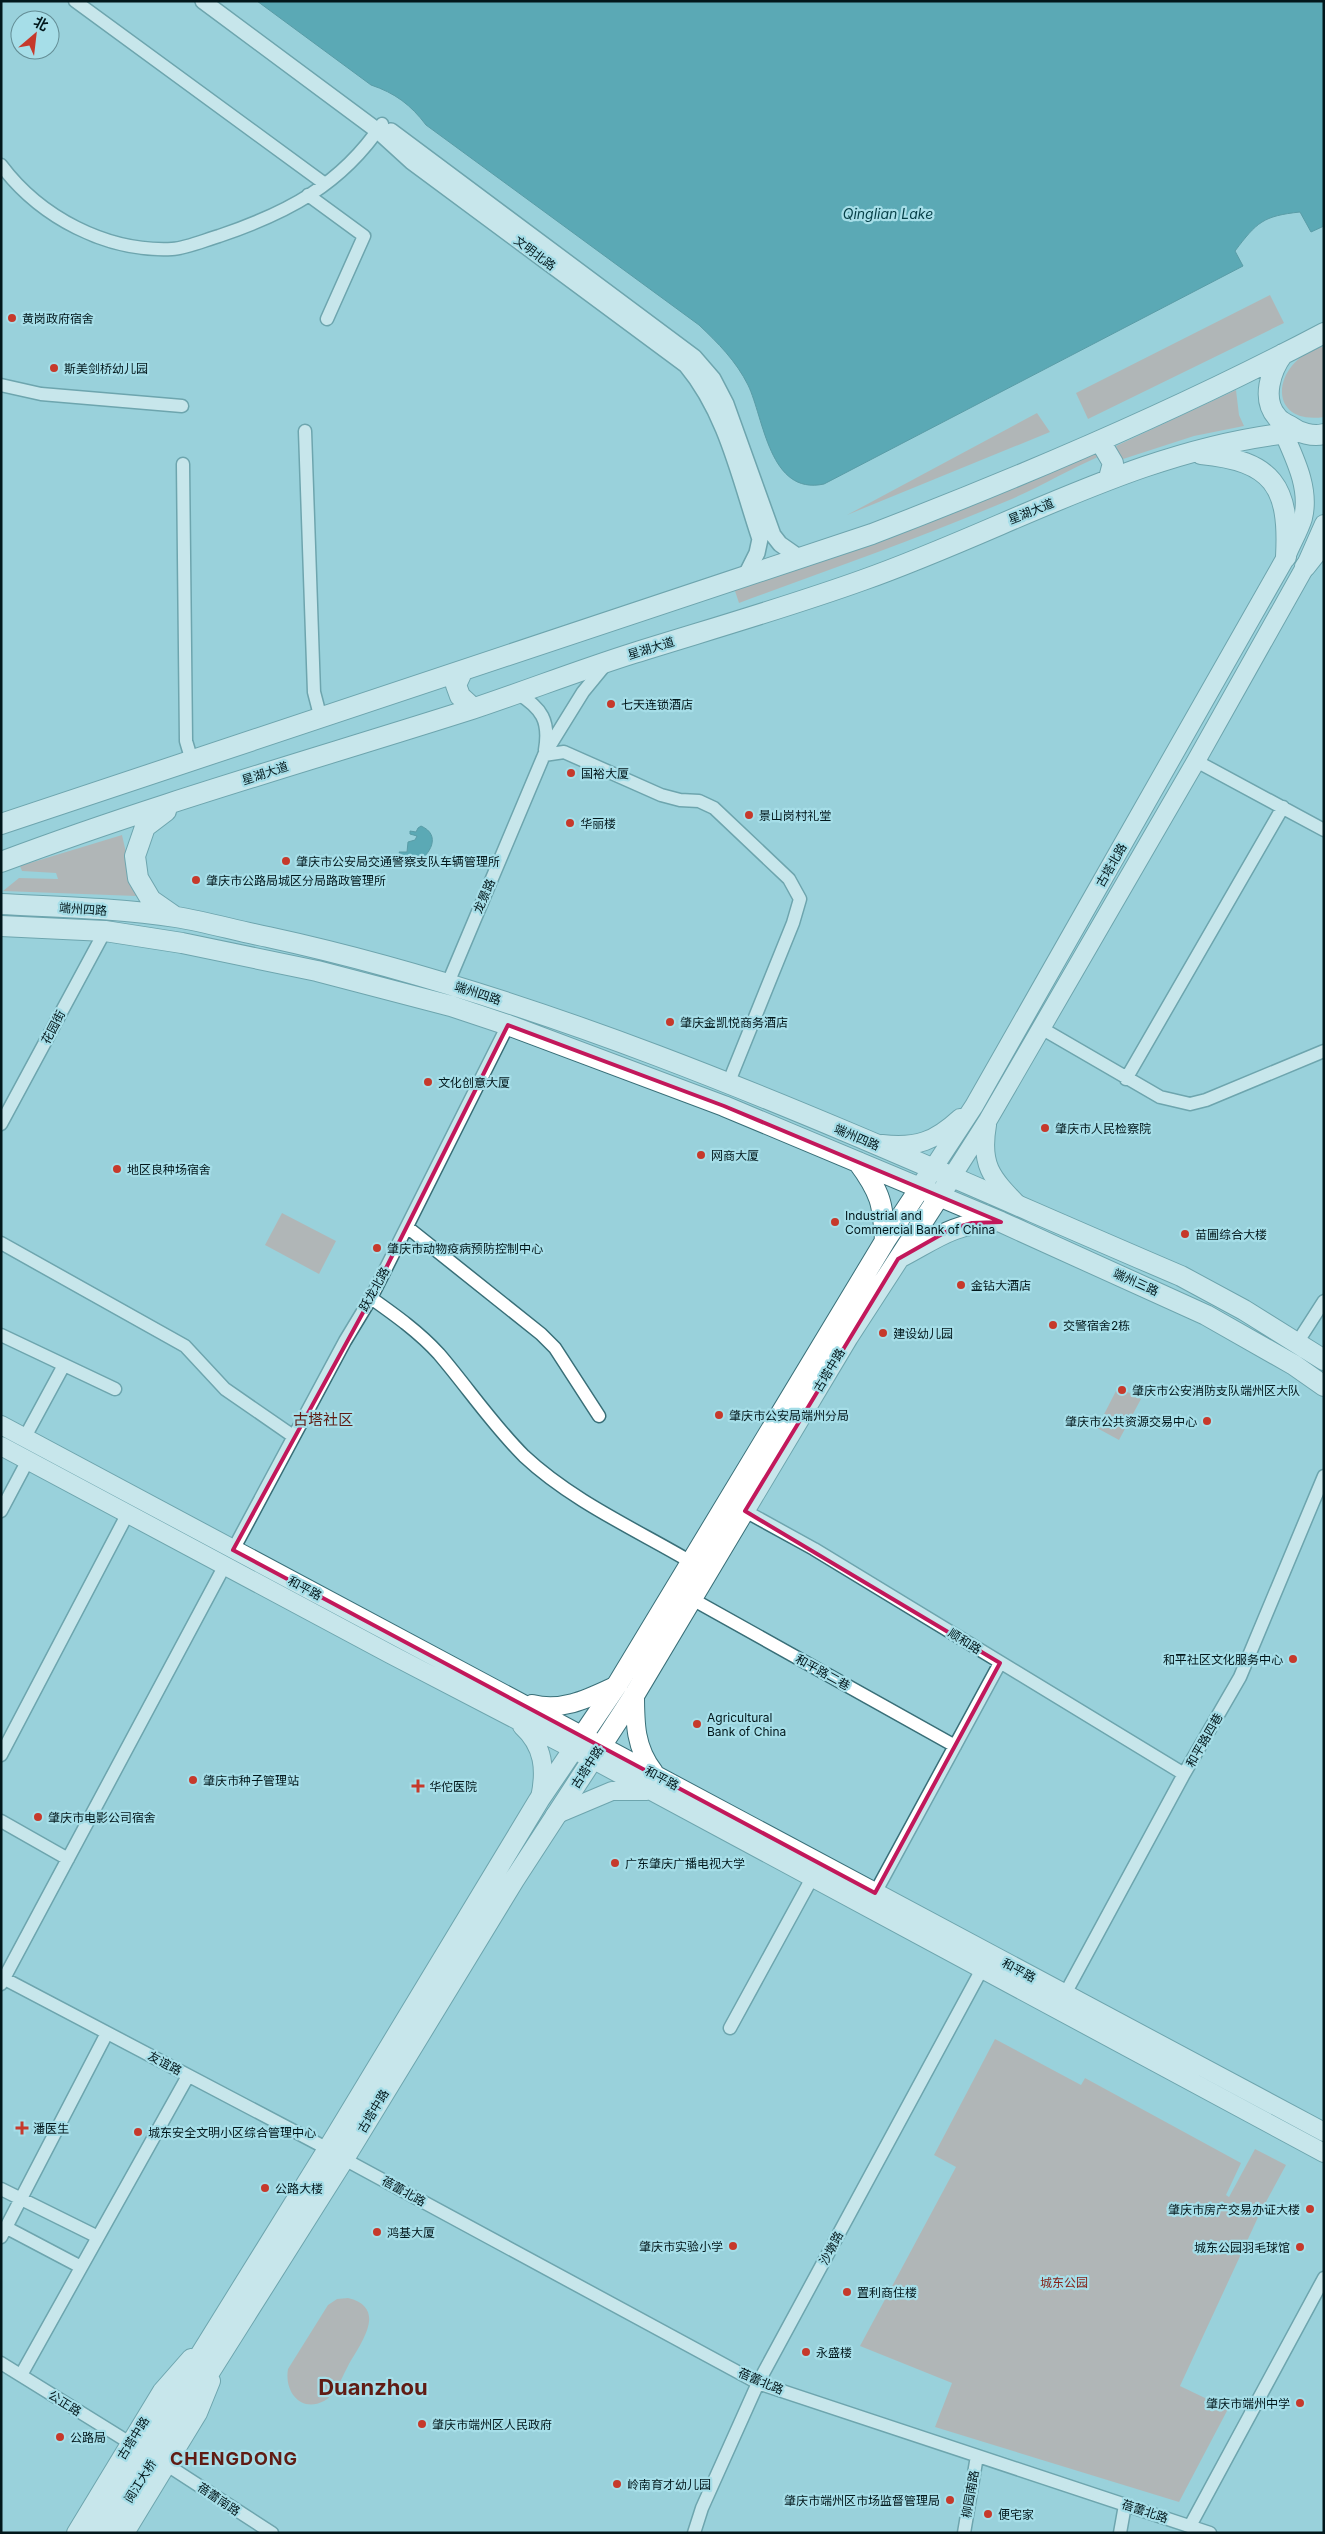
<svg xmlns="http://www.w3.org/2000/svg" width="1325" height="2534" viewBox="0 0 1325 2534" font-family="Inter,'Noto Sans SC',sans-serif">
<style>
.green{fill:#cd968d}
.water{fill:#107887;stroke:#0c5b67}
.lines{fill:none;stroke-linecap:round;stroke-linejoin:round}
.minor-casing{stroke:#396f78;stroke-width:15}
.tertiary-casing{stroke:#396f78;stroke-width:18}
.secondary-casing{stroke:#396f78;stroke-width:20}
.primary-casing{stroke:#396f78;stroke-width:22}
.minor{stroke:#fff;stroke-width:12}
.tertiary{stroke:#fff;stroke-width:15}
.secondary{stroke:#fff;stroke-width:18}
.primary{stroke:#fff;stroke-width:20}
.marked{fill:none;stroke:#c2185b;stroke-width:4;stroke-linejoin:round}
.poi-dot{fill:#c6392b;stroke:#a6dee8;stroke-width:2}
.labels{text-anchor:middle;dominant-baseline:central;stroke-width:4.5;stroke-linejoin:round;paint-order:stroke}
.street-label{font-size:12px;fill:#02171b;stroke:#a6dee8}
.poi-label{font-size:12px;fill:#02171b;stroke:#a6dee8;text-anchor:start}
.park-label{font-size:12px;fill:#851e15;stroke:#a6dee8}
.water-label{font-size:14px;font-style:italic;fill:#053f47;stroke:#a6dee8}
.quarter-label{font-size:15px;fill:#601c14;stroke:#a6dee8}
.district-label{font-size:18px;font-weight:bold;letter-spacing:1px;fill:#601c14;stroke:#a6dee8}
.town-label{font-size:22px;font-weight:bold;fill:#601c14;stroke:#a6dee8}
</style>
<rect width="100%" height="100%" fill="#99d1db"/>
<path class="green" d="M1270,295l14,28 -196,96 -12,-26z
M1324,346v71c-60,9 -52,-58 0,-71z
M1236,390l3,25 5,11 -50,10 -74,24 -4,-14z
M1037,413l13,19 -203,83z
M1096,447l4,9c-32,14 -62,32 -93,45 -88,37 -178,69 -268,102l-5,-15z
M122,835l14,61 -133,-5 16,-13 39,1 -2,-6 -34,-2 -2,-5z
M282,1213l54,28 -17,33 -54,-29z
M1118,1387l23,12 -22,41 -22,-12z
M995,2039l86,46 4,-7 156,85 -15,32 3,2 26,-48 31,16 -26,48 -80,173 48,23 -49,93 -244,-75 17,-44 -92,-37 96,-179 -22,-12z
M348,2298c41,10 12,46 0,68 -6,11 -12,29 -24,35 -23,12 -40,-9 -36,-32l40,-64 9,-6z"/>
<path class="water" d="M257,1h1067v225l-13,6 -11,-20c-37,4 -43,10 -65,39l8,15 -419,218c-55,12 -60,-66 -76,-99 -12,-24 -30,-42 -49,-60l-273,-200c-15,-20 -31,-32 -55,-40z
M421,826c21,9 9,29 -5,37l-13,-4 -4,-7h8l1,-10 7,-2 2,-4 -7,-2v-3l6,1 2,-4z"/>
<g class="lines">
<g class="minor-casing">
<path id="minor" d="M75,1l250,183
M1,165c39,52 105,87 171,84 15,-1 33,-9 47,-13 68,-23 122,-51 163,-112
M308,195l56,41 -37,83
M1,385l40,9 141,12
M305,431l9,261 7,27
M183,464l3,277 6,20
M517,693c25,15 33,28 28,57
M544,755l20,-3 97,43 19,5 19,1 15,7 75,71 11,20 -7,24 -65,161
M1196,761l128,69
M448,983l96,-228 39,-63 23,-28
M1041,1028l119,69 30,7 16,-4 118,-49
M1126,1079l157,-272
M1,1124l104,-193
M407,1227l134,107 14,14 44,68
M1,1243l184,103 40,43 68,47
M371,1298c24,17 48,34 68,56 29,34 53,70 85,102 48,45 111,73 167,106
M1,1335l114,54
M1297,1343l27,-42
M25,1437l39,-72
M1,1511l27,-51
M745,1511l69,38 370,225
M233,1550l112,-209 26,-43 137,-273
M692,1599l263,147
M1,1755l127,-242
M1,1821l67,38
M875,1893l125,-230
M1,1977l327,172
M1,1984l224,-419
M1065,1994l119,-220 56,-97 84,-201
M730,2028l82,-150
M344,2159l414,224 452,150
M1,2189l97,48
M7,2228l74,39
M1,2237l106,-204
M1,2363l129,80
M21,2375l167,-299
M167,2465l105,68
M1190,2526l134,-248
M694,2533l8,-25 56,-125 224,-414
M964,2533l13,-77
M1120,2533l5,-28"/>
</g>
<g class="tertiary-casing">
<path id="tertiary" d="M203,1l175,130 34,31 274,203c41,49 54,115 74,174l-3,14 -11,22
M391,131l303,226 19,22 13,25 47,131 7,9 20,14"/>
</g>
<g class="secondary-casing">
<path id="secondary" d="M987,1125c-7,40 4,52 31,80
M882,1144c35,4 53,-3 78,-26
M932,1170l42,-64 312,-549c5,-13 13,-26 17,-39 8,-33 -12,-66 -24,-96
M951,1178l37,-58 208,-359 109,-194 19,-43
M1,1425l1323,707
M1,1446l389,208 202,105 732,394
M635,1694c0,29 0,54 19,78
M532,1704c31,8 57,-6 85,-19
M522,1726c22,20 24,44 18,72
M555,1815l57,-24h35
M76,2533l86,-142 29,-33
M125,2533l73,-120 13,-32"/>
</g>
<g class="primary-casing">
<path id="primary" d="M1283,354c-12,16 -22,45 -6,63 3,4 9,7 13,9 9,7 23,11 34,8
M1100,441l13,22 -4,15
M1201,454c72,7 89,32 85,103
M1305,567l19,-24
M462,672l-6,13 4,11 13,12
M166,811l-21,16 -10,29 3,22 13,22 23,16
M1,824l871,-290c154,-59 306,-124 452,-201
M1,862c154,-58 314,-103 471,-153 54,-18 108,-39 162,-56 77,-24 154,-46 229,-73 145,-51 279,-133 434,-148
M1,904c58,3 118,4 175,13 31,5 61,14 92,20 318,69 615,212 913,339l63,34 80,50
M1,926l104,5 77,12 135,28 134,35 57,19 216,81 277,116 205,93 88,50 30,21
M858,1162c23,31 25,42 27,79
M899,1258c35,-18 54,-35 95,-36
M90,2533l238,-384 211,-349 78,-115 268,-444 47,-71
M108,2533l236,-374 170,-279 121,-186 213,-357 103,-159"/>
</g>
<use href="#minor" class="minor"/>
<use href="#tertiary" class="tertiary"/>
<use href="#secondary" class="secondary"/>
<use href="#primary" class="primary"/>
</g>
<path d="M0 0H1325V2534H0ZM508,1025l216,81 277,116 -29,1 -21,6 -53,30 -153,252 255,152 -125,230 -642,-343 138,-252z" fill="#99d1db" fill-opacity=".55" fill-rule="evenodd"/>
<path class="marked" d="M508,1025l216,81 277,116 -29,1 -21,6 -53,30 -153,252 255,152 -125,230 -642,-343 138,-252z"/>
<g class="poi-dot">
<circle cx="12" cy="318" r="5"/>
<circle cx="54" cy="368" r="5"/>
<circle cx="611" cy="704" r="5"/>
<circle cx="571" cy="773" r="5"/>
<circle cx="749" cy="815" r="5"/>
<circle cx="570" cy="823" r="5"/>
<circle cx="286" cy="861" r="5"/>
<circle cx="196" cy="880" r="5"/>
<circle cx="670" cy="1022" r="5"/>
<circle cx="428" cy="1082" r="5"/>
<circle cx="1045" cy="1128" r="5"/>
<circle cx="701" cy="1155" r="5"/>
<circle cx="117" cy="1169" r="5"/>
<circle cx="835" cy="1222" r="5"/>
<circle cx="1185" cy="1234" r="5"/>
<circle cx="377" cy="1248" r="5"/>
<circle cx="961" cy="1285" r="5"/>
<circle cx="1053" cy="1325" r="5"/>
<circle cx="883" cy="1333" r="5"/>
<circle cx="1122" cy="1390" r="5"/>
<circle cx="719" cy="1415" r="5"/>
<circle cx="1207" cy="1421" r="5"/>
<circle cx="1293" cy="1659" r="5"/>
<circle cx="697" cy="1724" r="5"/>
<circle cx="193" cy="1780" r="5"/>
<path d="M415.5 1778.5h5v5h5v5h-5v5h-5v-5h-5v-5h5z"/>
<circle cx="38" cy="1817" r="5"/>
<circle cx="615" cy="1863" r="5"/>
<path d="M19.5 2120.5h5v5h5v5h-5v5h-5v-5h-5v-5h5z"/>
<circle cx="138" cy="2132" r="5"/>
<circle cx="265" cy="2188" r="5"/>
<circle cx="1310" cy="2209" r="5"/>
<circle cx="377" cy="2232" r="5"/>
<circle cx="733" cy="2246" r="5"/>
<circle cx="1300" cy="2247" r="5"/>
<circle cx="847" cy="2292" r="5"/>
<circle cx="806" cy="2352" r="5"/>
<circle cx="1300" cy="2403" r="5"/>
<circle cx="422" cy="2424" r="5"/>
<circle cx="60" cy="2437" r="5"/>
<circle cx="617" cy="2484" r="5"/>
<circle cx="950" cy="2500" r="5"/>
<circle cx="988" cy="2514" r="5"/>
</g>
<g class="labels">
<g class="street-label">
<text transform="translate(535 253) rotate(37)">文明北路</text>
<text transform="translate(1031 511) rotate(-22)">星湖大道</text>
<text transform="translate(651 648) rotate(-17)">星湖大道</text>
<text transform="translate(265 773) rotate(-18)">星湖大道</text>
<text transform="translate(1111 865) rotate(-60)">古塔北路</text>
<text transform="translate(484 896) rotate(-67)">龙景路</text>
<text transform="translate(83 909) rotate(4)">端州四路</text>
<text transform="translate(478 993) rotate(18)">端州四路</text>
<text transform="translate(53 1027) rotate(-62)">花园街</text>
<text transform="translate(857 1137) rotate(23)">端州四路</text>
<text transform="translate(1136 1282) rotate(24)">端州三路</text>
<text transform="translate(374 1289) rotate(-61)">跃龙北路</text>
<text transform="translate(829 1370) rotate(-59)">古塔中路</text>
<text transform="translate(305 1588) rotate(28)">和平路</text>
<text transform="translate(965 1641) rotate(32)">顺和路</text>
<text transform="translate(823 1672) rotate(29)">和平路二巷</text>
<text transform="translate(1204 1740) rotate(-60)">和平路四巷</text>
<text transform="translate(587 1767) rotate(-57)">古塔中路</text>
<text transform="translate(662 1778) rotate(28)">和平路</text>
<text transform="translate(1019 1970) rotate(28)">和平路</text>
<text transform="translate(165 2063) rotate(28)">友谊路</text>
<text transform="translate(373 2111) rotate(-59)">古塔中路</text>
<text transform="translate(404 2191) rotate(29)">蓓蕾北路</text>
<text transform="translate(831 2248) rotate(-62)">沙墩路</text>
<text transform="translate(761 2381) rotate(23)">蓓蕾北路</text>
<text transform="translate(65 2403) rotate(32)">公正路</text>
<text transform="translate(133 2438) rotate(-58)">古塔中路</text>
<text transform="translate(140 2481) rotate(-58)">阅江大桥</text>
<text transform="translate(970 2494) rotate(-80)">柳园南路</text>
<text transform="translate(219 2499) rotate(34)">蓓蕾南路</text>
<text transform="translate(1145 2511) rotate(18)">蓓蕾北路</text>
</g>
<g class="poi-label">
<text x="22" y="318">黄岗政府宿舍</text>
<text x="64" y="368">斯美剑桥幼儿园</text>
<text x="621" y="704">七天连锁酒店</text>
<text x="581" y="773">国裕大厦</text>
<text x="759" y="815">景山岗村礼堂</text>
<text x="580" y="823">华丽楼</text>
<text x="296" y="861">肇庆市公安局交通警察支队车辆管理所</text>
<text x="206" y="880">肇庆市公路局城区分局路政管理所</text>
<text x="680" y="1022">肇庆金凯悦商务酒店</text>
<text x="438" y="1082">文化创意大厦</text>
<text x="1055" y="1128">肇庆市人民检察院</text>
<text x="711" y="1155">网商大厦</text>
<text x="127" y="1169">地区良种场宿舍</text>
<text x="845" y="1215">Industrial and<tspan x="845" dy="14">Commercial Bank of China</tspan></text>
<text x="1195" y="1234">苗圃综合大楼</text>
<text x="387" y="1248">肇庆市动物疫病预防控制中心</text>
<text x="971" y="1285">金钻大酒店</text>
<text x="1063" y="1325">交警宿舍2栋</text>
<text x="893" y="1333">建设幼儿园</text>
<text x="1132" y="1390">肇庆市公安消防支队端州区大队</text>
<text x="729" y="1415">肇庆市公安局端州分局</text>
<text x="1197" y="1421" text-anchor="end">肇庆市公共资源交易中心</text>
<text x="1283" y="1659" text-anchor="end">和平社区文化服务中心</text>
<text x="707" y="1717">Agricultural<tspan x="707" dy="14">Bank of China</tspan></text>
<text x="203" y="1780">肇庆市种子管理站</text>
<text x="429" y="1786">华佗医院</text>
<text x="48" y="1817">肇庆市电影公司宿舍</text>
<text x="625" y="1863">广东肇庆广播电视大学</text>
<text x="33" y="2128">潘医生</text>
<text x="148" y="2132">城东安全文明小区综合管理中心</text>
<text x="275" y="2188">公路大楼</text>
<text x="1300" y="2209" text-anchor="end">肇庆市房产交易办证大楼</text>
<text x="387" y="2232">鸿基大厦</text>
<text x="723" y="2246" text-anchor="end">肇庆市实验小学</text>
<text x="1290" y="2247" text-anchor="end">城东公园羽毛球馆</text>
<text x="857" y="2292">置利商住楼</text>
<text x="816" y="2352">永盛楼</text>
<text x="1290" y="2403" text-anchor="end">肇庆市端州中学</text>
<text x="432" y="2424">肇庆市端州区人民政府</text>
<text x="70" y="2437">公路局</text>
<text x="627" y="2484">岭南育才幼儿园</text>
<text x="940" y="2500" text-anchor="end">肇庆市端州区市场监督管理局</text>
<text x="998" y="2514">便宅家</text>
</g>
<g class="park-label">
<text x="1064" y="2282">城东公园</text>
</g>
<g class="water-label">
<text x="888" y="213">Qinglian Lake</text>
</g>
<g class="quarter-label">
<text x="323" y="1419">古塔社区</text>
</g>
<g class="district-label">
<text x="234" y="2458">CHENGDONG</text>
</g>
<g class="town-label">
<text x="373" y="2387">Duanzhou</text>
</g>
</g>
<rect width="1325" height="2534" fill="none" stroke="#02171b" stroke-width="5"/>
<g transform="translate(35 35) rotate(28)"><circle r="24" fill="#a6dee8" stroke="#648e96"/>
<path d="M0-4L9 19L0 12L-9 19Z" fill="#c6392b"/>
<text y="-8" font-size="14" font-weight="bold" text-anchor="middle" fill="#02171b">北</text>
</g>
</svg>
